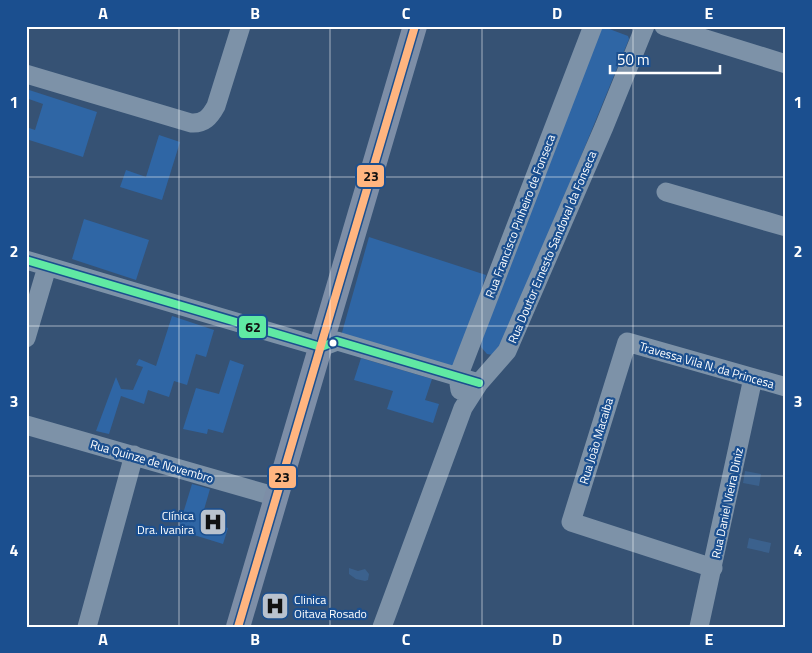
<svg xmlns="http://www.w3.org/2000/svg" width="812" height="653" viewBox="0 0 812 653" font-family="'Titillium Web',sans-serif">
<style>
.green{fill:#2f66a5}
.water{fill:#3b618d}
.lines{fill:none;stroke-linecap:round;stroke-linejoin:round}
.minor{stroke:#7d92a8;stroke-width:19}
.major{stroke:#7d8ea7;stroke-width:24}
.bus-1-casing{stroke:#1b4f8f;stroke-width:11}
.bus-2-casing{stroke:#1b4f8f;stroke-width:11}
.bus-1{stroke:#60e9a3;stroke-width:8}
.bus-2{stroke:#ffb580;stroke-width:8}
.grid{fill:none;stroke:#fff;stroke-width:1;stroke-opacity:0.55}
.bus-dot{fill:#fff;stroke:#1b4f8f;stroke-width:2}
.labels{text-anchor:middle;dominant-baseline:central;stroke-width:4.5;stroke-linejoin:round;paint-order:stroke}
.street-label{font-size:12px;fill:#fff;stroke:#1b4f8f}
.poi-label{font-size:12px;fill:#fff;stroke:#1b4f8f;text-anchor:end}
.line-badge{stroke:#1b4f8f;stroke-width:2}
.pale-badge-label{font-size:14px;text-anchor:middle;font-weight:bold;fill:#111}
.neatline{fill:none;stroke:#fff;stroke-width:2}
.grid-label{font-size:16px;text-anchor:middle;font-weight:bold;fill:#fff}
</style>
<rect width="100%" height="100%" fill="#365274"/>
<path class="green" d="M604,27l24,9 1,3 -124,303 -12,13 -6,-1 -6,-7 1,-10 119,-308z
M26,89l71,23 -14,45 -57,-18v-12l9,3 8,-26 -17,-6z
M159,135l21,7 -18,58 -42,-13 6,-17 20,7z
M84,219l65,21 -13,40 -64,-21z
M369,237l117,38 -28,88 -3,2h-6l-108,-29z
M172,316l42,14 -8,27 -10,-3 -9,31 -13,-4 -5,16 -21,-7 -4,14 -23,-8 -12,38 -13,-3 20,-54 5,12 12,1 10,-23 -7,-2 3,-6 17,7z
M361,358l71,21 -7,21 14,4 -6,19 -46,-14 6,-18 -39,-11z
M230,360l14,5 -21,68 -15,-4 -1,5 -24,-5 13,-41 23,6z
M192,484l18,5 -9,31 27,8 -5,16 -45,-14z"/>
<path class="water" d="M745,471l16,3 -2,12 -16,-3z
M749,538l22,5 -2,10 -22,-5z
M349,568l9,3 7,-2 4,5 -1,6 -3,1 -9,-2 -7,-5z"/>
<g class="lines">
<path class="minor" d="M664,26l122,38
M26,74l165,49c13,1 19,-6 25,-17l25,-80
M666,192l120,35
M26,260l295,87 16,-6 142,42
M26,338l21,-71
M460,390l-2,-13 135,-351
M26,425l251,72
M713,568l-142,-46 56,-180 159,45
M87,627l47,-172
M382,627l81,-219 16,-25 28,-32 97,-224 41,-101
M699,627l54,-249"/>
<path class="major" d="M238,627l177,-601"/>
<g class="bus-1-casing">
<path id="bus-1" d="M26,260l295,87 16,-6 142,42"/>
</g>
<g class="bus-2-casing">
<path id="bus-2" d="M238,627l177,-601"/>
</g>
<use href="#bus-1" class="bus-1"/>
<use href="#bus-2" class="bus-2"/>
</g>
<path class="grid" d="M179,26v601M330,26v601M482,26v601M633,26v601M26,177h760M26,326h760M26,476h760"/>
<defs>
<g id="hospital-square" transform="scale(1.4375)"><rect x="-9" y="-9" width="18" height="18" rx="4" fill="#b9c2ce" stroke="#1b4f8f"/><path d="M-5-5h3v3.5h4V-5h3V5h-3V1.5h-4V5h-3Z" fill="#111"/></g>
</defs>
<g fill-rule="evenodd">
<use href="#hospital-square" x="213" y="522"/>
<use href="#hospital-square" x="275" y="606"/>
</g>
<circle class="bus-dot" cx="333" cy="343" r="4.5"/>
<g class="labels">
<g class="street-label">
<text transform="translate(520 216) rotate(-69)">Rua Francisco Pinheiro de Fonseca</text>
<text transform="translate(552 247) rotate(-67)">Rua Doutor Ernesto Sandoval da Fonseca</text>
<text transform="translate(707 365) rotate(16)">Travessa Vila N. da Princesa</text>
<text transform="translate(596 441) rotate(-73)">Rua João Macaiba</text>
<text transform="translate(152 461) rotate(16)">Rua Quinze de Novembro</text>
<text transform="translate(727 503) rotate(-78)">Rua Daniel Vieira Diniz</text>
</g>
<g class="poi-label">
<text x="194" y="515">Clínica<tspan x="194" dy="14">Dra. Ivanira</tspan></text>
<text x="294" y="599" text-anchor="start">Clinica<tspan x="294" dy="14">Oitava Rosado</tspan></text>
</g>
</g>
<g class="line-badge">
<rect x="356" y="164" width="29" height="24" rx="5" fill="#ffb580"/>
<rect x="238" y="315" width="29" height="24" rx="5" fill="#60e9a3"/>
<rect x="268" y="465" width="29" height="24" rx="5" fill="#ffb580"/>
</g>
<g class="pale-badge-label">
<text x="371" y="181">23</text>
<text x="253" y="332">62</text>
<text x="282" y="482">23</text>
</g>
<rect width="812" height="653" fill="none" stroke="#1b4f8f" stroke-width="55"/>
<path d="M610 65v8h110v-8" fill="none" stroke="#ffffff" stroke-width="2.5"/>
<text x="617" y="65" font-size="15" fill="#ffffff" stroke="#1b4f8f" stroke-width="4" paint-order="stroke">50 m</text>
<rect x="28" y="28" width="756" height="598" class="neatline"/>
<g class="grid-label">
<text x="103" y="19">A</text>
<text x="255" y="19">B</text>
<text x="406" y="19">C</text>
<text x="557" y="19">D</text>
<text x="709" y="19">E</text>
<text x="14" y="108">1</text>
<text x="798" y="108">1</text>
<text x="14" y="257">2</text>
<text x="798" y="257">2</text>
<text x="14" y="407">3</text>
<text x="798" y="407">3</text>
<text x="14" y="556">4</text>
<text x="798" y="556">4</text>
<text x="103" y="645">A</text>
<text x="255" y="645">B</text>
<text x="406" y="645">C</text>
<text x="557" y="645">D</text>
<text x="709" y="645">E</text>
</g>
</svg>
